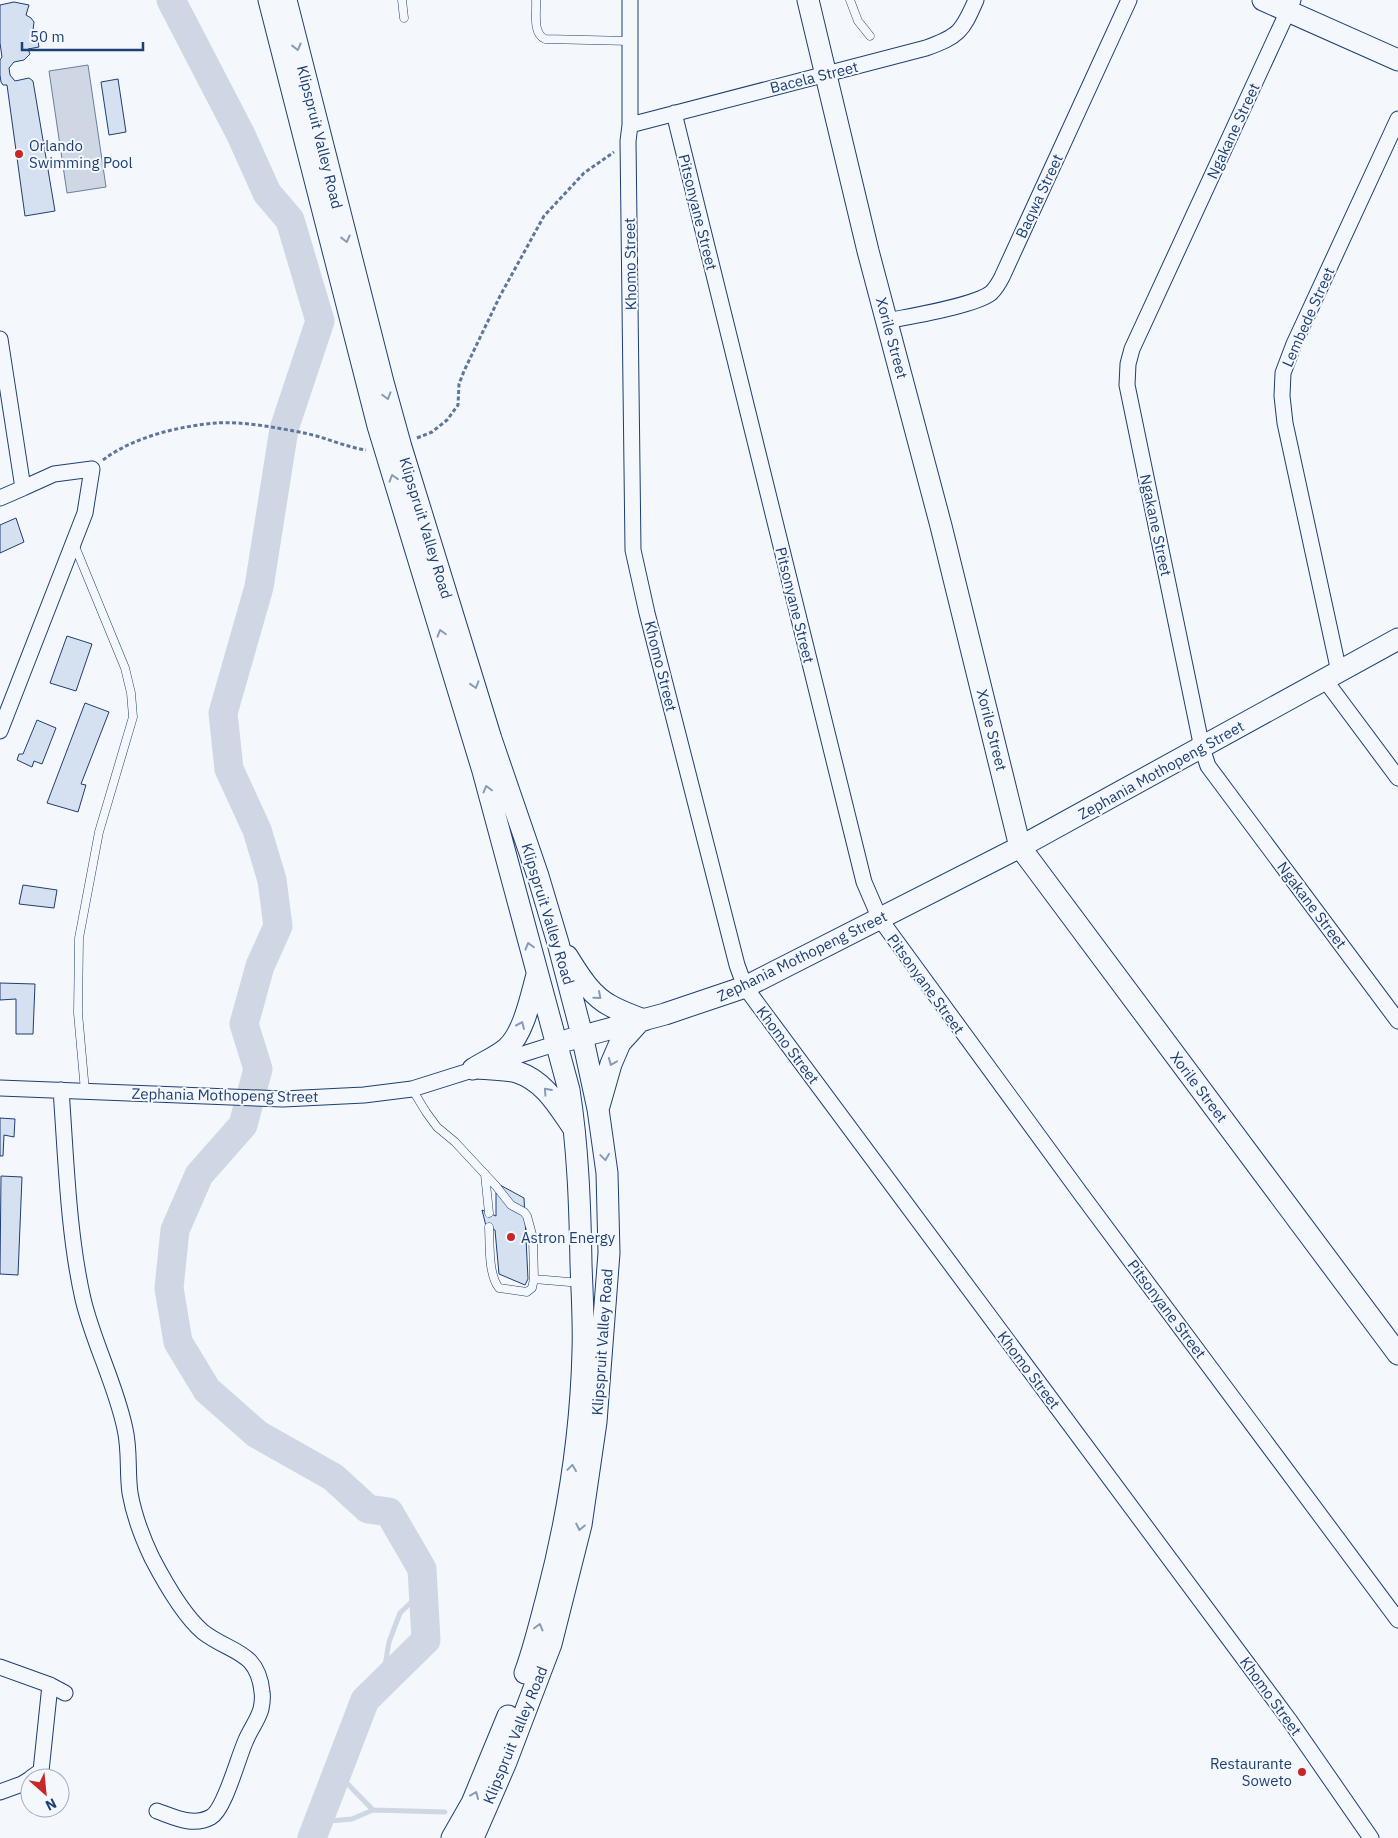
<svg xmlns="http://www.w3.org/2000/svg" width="1398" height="1838" viewBox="0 0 1398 1838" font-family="'IBM Plex Sans',sans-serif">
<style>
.water{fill:#cfd7e4;stroke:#687fa3}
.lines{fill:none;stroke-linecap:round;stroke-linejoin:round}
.stream{stroke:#cfd7e4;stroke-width:5}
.river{stroke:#cfd7e4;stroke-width:29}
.building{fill:#d5e0f0;stroke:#1d3f73}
.lane-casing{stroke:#1d3f73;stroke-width:9}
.street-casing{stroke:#1d3f73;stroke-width:17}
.secondary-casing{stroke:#1d3f73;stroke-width:23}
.path{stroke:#5e769c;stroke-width:3;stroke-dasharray:4 2.5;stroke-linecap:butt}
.lane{stroke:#f4f7fb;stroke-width:8}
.street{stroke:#f4f7fb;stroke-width:15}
.secondary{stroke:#f4f7fb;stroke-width:21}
.oneway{stroke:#889bb7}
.poi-dot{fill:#c62828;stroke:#f4f7fb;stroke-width:2}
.labels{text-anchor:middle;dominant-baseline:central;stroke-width:4;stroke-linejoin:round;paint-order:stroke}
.street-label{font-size:15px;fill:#1d3f73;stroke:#f4f7fb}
.poi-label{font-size:15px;fill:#1d3f73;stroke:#f4f7fb;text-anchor:start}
</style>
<rect width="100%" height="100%" fill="#f4f7fb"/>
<path class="water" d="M88,65l18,122 -39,6 -18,-122z"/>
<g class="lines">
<path class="stream" d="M382,1683l7,-41 11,-29 23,-22
M337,1773l36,37
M319,1822l33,-3 21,-9 72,2"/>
<path class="river" d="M171,0l70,135 26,58 23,27 30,101 -36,108 -25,158 -36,126 6,56 28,61 15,50 6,46 -18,40 -16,58 14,45 -15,56 -44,50 -24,55 -6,58 9,54 29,48 50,44 76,43 35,32 21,3 33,57 4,71 -61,60 -53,138"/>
</g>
<path class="building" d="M14,2l15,3 -3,10 5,3 3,4 -1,8 3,2 -5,4h6l2,11 -11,2 2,5 -6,6 -10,2 -5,6 1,7 5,6 14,-3 4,3 22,130 -30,5 -18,-131h-4l-2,-3 -1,-7v-15l2,-3 -2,-14v-38z
M118,79l8,53 -17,3 -8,-53z
M16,518l8,24 -24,11v-28z
M67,636l25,8 -16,47 -26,-8z
M85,703l24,9 -28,72 5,1 -8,27 -31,-9z
M37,720l19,8 -14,36 -8,-3 -2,6 -15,-7 2,-6h4z
M23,885l34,5 -3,18 -35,-4z
M0,983l35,1 -2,50h-17v-35l-16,1z
M0,1118l15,1 -1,18 -10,-2 -1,21h-3z
M1,1176l21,1 -4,98 -18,-1z
M500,1185l24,13 4,81 -3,6 -26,-11 -4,-44 -9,-4 -4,-16 14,6v-23z"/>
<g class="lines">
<g class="lane-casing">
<path id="lane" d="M402,0l2,18
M536,0c1,12 -4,33 9,39l85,2
M850,0l8,21 12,15
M74,544l51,124 6,25 2,24 -34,115 -20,106 -1,75 7,78
M412,1089l14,23 11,15 18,15 41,44 15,19 13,7 3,4 6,22 1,41 47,4
M485,1174l4,39
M489,1227c1,18 -1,47 10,61l28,4 5,-4 2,-9"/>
</g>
<g class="street-casing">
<path id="street" d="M630,0v125l-2,16 5,409 14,63 90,352 8,22 545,734 81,117
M1293,0l-161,349 -4,15 -1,21 75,363 6,18 190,255
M674,113l190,769 16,37 201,275 317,426
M630,125l296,-77c33,-12 36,-16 50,-48
M887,321c24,-5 87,-15 104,-28 4,-4 8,-10 11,-16l127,-277
M0,339l23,149 -23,10
M1339,672l-54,-249 -3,-27 1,-23 11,-29 104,-225
M1325,680l73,98
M0,731l85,-218 7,-44 -38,5 -31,14
M0,1088l283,11 81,-4 48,-6 146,-46
M61,1090c5,67 7,143 22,209 10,43 33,86 42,130 5,21 2,43 5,64 4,23 12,44 22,65 12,23 31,57 51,74 27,21 55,18 59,60 1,5 0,12 -1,17 -3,11 -11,21 -15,31 -8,17 -21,69 -35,77 -18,10 -37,0 -54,-6
M0,1667l50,18 15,8
M31,1778l10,-7 9,-86
M0,1792l22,-8 8,-5"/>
</g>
<g class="secondary-casing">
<path id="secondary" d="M269,0l109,426 105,345 86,319c9,57 11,116 12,174 1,29 3,58 2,87 -2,82 -15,166 -36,246 -7,26 -13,52 -22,76
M286,0l97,382 18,65 90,292 47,137 20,67 24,92 16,74 9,64 2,80 -13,169 -15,103 -30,119 -45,118 -33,76
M808,0l60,251 73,275 79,321 378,507
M1263,0l135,60
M567,956c12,19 24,40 44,50 11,6 22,10 33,14
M568,1040l97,-26 80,-27 275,-140 378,-208
M478,1068c12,1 27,1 39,4 27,9 40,32 55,54
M473,1069c11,-7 25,-13 34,-21 17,-15 24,-52 30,-73
M599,1106l12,-42 9,-21 19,-21
M452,1838l20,-35 36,-87"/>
</g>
<path class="path" d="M417,438l15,-6 15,-12 11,-15 1,-21 5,-13 36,-75 44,-80 40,-43 30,-21
M103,460c30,-23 76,-34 114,-37 24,-2 62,5 87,10 21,4 41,14 62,17"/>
<use href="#lane" class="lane"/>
<use href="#street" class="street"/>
<use href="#secondary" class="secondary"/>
</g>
<defs><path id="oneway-chevron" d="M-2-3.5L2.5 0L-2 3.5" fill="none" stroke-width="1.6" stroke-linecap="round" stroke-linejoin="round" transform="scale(1.25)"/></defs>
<g class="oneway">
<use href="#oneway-chevron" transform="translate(297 47) rotate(76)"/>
<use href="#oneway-chevron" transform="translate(346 239) rotate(76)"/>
<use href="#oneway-chevron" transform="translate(387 396) rotate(74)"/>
<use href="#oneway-chevron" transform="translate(393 478) rotate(-107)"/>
<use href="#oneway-chevron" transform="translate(441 633) rotate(-106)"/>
<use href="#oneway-chevron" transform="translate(475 685) rotate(73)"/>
<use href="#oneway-chevron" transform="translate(487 789) rotate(-105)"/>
<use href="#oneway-chevron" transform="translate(529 946) rotate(-105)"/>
<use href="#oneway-chevron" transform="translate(598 996) rotate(41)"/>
<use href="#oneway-chevron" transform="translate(521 1025) rotate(-66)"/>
<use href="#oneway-chevron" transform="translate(612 1062) rotate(112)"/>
<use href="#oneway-chevron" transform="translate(547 1091) rotate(-132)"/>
<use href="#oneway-chevron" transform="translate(605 1157) rotate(82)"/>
<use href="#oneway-chevron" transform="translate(572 1468) rotate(-82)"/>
<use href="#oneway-chevron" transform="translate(580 1527) rotate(102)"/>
<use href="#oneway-chevron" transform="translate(539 1627) rotate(-75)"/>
<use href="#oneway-chevron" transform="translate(475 1795) rotate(-67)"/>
</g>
<g class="poi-dot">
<circle cx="19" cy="154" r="5"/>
<circle cx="511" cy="1237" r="5"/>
<circle cx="1302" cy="1772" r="5"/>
</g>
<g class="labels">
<g class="street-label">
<text transform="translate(814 77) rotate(-14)">Bacela Street</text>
<text transform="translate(1233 131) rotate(-65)">Ngakane Street</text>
<text transform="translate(320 137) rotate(76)">Klipspruit Valley Road</text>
<text transform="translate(1039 196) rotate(-65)">Baqwa Street</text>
<text transform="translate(698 212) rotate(76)">Pitsonyane Street</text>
<text transform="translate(630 264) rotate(-91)">Khomo Street</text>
<text transform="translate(1308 317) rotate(-66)">Lembede Street</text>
<text transform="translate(892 338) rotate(75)">Xorile Street</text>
<text transform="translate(1156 525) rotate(78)">Ngakane Street</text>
<text transform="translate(426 528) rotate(73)">Klipspruit Valley Road</text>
<text transform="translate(795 605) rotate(76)">Pitsonyane Street</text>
<text transform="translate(661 666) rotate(76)">Khomo Street</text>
<text transform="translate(992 730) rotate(76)">Xorile Street</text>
<text transform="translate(1161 770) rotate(-29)">Zephania Mothopeng Street</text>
<text transform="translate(1312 905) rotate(53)">Ngakane Street</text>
<text transform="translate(548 914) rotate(73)">Klipspruit Valley Road</text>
<text transform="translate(802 956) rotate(-26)">Zephania Mothopeng Street</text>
<text transform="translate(926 984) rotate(54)">Pitsonyane Street</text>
<text transform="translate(788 1045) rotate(53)">Khomo Street</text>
<text transform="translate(1199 1087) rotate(53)">Xorile Street</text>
<text transform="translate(225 1095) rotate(1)">Zephania Mothopeng Street</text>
<text transform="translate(1167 1309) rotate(53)">Pitsonyane Street</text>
<text transform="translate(602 1342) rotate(-86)">Klipspruit Valley Road</text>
<text transform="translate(1029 1370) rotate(53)">Khomo Street</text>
<text transform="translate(1271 1696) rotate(54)">Khomo Street</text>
<text transform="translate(515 1735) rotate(-68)">Klipspruit Valley Road</text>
</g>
<g class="poi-label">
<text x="29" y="145">Orlando<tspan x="29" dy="17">Swimming Pool</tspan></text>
<text x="521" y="1237">Astron Energy</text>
<text x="1292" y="1763" text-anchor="end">Restaurante<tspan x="1292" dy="17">Soweto</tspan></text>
</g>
</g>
<g transform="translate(45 1793) rotate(153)"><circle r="24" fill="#f4f7fb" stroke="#9eadc5"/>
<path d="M0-4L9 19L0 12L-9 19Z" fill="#c62828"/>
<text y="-8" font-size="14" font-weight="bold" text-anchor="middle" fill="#1d3f73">N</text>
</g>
<path d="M22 42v8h121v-8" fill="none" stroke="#1d3f73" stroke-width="2.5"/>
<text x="30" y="42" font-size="15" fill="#1d3f73" stroke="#f4f7fb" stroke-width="4" paint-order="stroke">50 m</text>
</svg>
